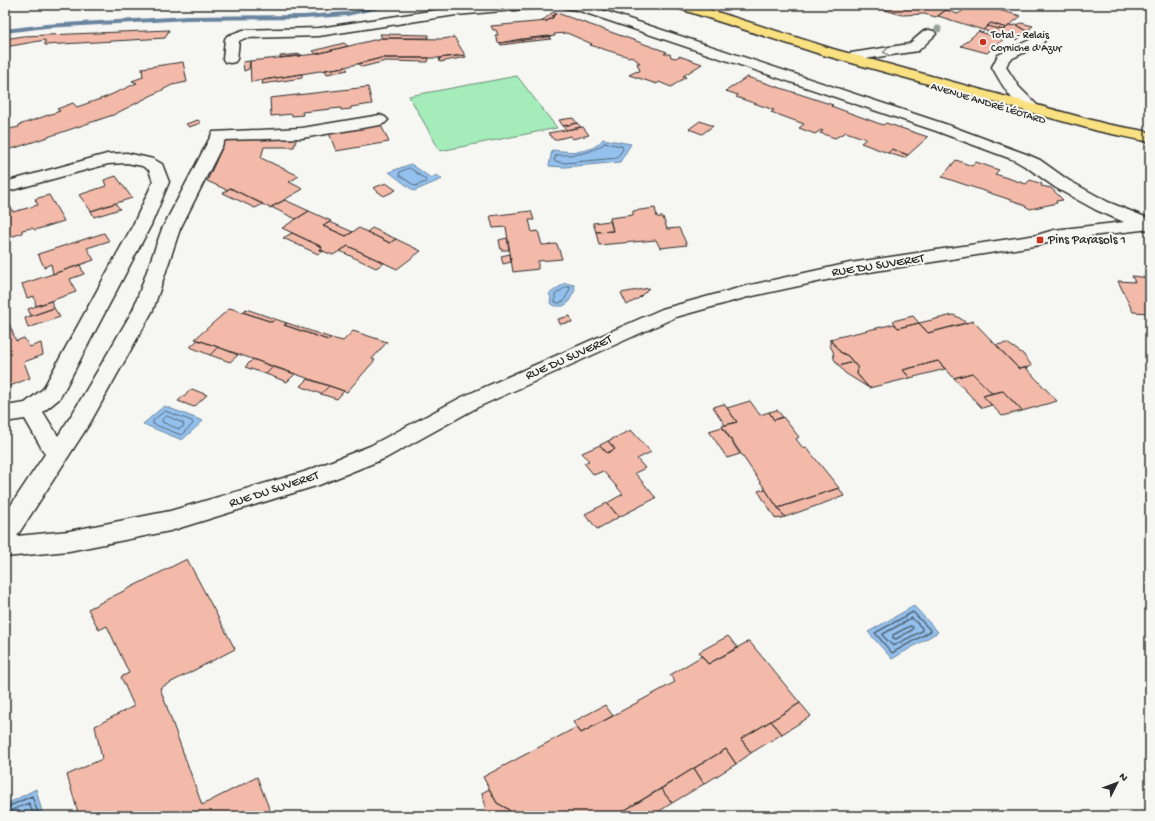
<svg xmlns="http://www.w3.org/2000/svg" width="1155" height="821" viewBox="0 0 1155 821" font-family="'Gochi Hand',sans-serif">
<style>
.green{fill:#a4edbb;stroke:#688c73}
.water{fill:#93c0ed;stroke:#69849f}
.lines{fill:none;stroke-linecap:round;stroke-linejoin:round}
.shore-far1{stroke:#556779;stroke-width:1}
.shore{stroke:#556779;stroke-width:1.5}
.stream{fill:#69849f;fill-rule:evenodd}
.building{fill:#f3baa9;stroke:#2b2b2b}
.minor-casing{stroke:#2b2b2b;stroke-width:3}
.major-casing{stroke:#2b2b2b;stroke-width:3}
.minor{fill:#f6f6f2;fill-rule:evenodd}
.major{fill:#f9e181;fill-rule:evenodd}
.tree{fill:#97a198}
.oneway{stroke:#90908e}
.poi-dot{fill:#c8321e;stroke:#f6f6f2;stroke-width:1.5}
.labels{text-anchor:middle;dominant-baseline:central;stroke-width:4;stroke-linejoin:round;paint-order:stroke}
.far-poi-label{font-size:11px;fill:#2b2b2b;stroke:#f6f6f2;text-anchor:start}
.far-street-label{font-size:11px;fill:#2b2b2b;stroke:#f6f6f2}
.poi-label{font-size:13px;fill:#2b2b2b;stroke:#f6f6f2;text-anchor:start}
.street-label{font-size:13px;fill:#2b2b2b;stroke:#f6f6f2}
</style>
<rect width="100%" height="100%" fill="#f6f6f2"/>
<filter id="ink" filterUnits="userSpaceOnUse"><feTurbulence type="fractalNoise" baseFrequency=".025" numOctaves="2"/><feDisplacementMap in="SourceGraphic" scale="8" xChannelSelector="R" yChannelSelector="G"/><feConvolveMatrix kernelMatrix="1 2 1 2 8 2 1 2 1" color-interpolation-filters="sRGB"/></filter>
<g filter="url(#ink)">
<path class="green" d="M517,76l40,52 -117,23 -31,-55z"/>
<path class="water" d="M603,139l28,5 -11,18 -55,5 -16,-1 3,-16c18,2 39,5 51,-11z
M411,164l20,14 6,-3 5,4 -28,12 -25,-19z
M565,283l9,2 1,5 -7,13 -5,3h-8l-5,-3 1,-6 -2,-3z
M164,406l39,15 -21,19 -39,-16z
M914,606l24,26 -46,27 -24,-27z
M36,789l7,27h-38v-11z"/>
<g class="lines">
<path class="shore-far1" d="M605,143l17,3 1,3 -6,9 -52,5 -11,-2 2,-6c19,0 33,0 49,-12z
M410,168l15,11 1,3 -11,4 -16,-11 1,-3z
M566,287h4v2l-6,12 -5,2 -4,-1v-7z
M165,411l27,10 1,3 -12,11 -28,-11v-3z
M167,416l16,7 1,3 -5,3 -17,-7v-2z"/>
<path class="shore" d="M913,612l18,19 -39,22 -17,-20z
M912,618l10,10v3l-29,15 -10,-10v-2z
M910,626l3,1 -1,3 -16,9 -3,-1v-3z
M5,808l27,-12 7,20
M5,813l24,-10 5,13"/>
<path class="stream" d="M385,5h12l-50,11 -44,3 -115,1 -142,8 -41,5v-4l41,-5 142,-8 115,-1 44,-3z"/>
</g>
<path class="building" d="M868,5h85l-17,12 -12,-3 -22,1z
M970,5h11l40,11 -15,12 -15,-5 -8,7 -45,-14 8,-6 12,4z
M553,12l4,1 -5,3 2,1 -7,4h-5z
M557,13l110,39 -3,2h6l1,3 5,1 3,-2 23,8 -19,12 3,1 -15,10 -12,-5 -2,2 -28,-9 6,-3 5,-1 -3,-8h3l-9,-7 -2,1 -39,-12 2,-1 -25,-11 -13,1 1,2 -55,7 -2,-1 -3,-7h3l-2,-5h-3l-2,-4 56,-5z
M991,23l15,5 -3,2 -16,-4z
M1021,23l12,3 -6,5 -10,-6z
M1017,25l10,6 -10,9 -34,-10 4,-4 16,4 6,-4z
M169,30l-4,8 -120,7v-5l-40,7v-8l18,-3z
M979,31l1,1 24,7 -17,14 -26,-7z
M380,34l49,1 -1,3h-46z
M549,36l2,3 -28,3 -2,-3z
M454,37l11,18 -26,3h-58l-36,9 -94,15 -1,-21 66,-7 66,-16 61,1z
M521,39l2,3 -22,3 -1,-2z
M344,43l4,3 -32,8 -3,-3z
M301,54v2l-21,2v-2z
M465,55l1,2 -26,5 -1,-4z
M381,58h48l-1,4 -42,-1 -24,6 -4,-3z
M250,61l-1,8 -5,2 -1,-9z
M183,62l4,20 -15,3 -59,30 -98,33 -10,2v-20l14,-3v-2l41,-14 -3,-2 16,-6 4,4 29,-10 31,-14 -5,-2 11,-4 -1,-9z
M345,67l3,3 -21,4 -2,-4z
M302,74v4l-40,6 1,-4z
M747,77l86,28 -2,1 52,19 3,-2 42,14 -20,18 -16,-6 -4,4 -27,-10 5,-4 -20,-7 -11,6 -15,-5 3,-2 -2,-1 -6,4 -16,-6 5,-4 -33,-12 3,-2 -38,-13 2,-2 -12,-4z
M368,87l4,17 -21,3v2l-10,1v-2l-39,4 1,3 -11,1v-2l-21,2 -1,-18z
M573,118l4,5 -14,3 -4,-6z
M198,120l3,3 -12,4 -3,-3z
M700,121l13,5 -11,8 -13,-5z
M380,123l9,19 -53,9 -7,-18z
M577,123l4,4 -15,3 -3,-4z
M583,127l6,8 -17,4 -2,-3 -16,4 -6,-7z
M297,137l-3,10h-30l-3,11 38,18 -10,6 14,7 -33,19 -40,-20 -3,2 -20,-9 19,-42z
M892,149l16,6 -4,3 -16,-5z
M956,160l16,6 4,-4 23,8 -4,4 31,10 4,-4 12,4 -1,2 10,2 12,12 -7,1 1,2 -27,6 -10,-6 -78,-26z
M116,176l16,22 -41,13 -12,-16 27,-9 -2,-6z
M386,183l10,7 -12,6 -11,-8z
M230,188l33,16 -8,4 -32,-15z
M49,195l15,26 -29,9 -3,-2 -10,2v3l-17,6v-30l6,-2 2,5 25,-7 -3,-6z
M285,200l24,11 -13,8 -25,-12z
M115,203l5,6 -26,8 -3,-6z
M655,208l2,9h6l4,12 12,-1 8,17 -27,3 -4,-8 -57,5 -3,-13 17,-1 -3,-13 23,-3v-4z
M309,211l22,10 -8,5 23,10 13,-8 31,15 6,-4 25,12 -24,18 -49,-23 -15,9 -13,-5 2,-3 -40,-19z
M531,211l3,9h-5l3,12 6,-1 4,14 15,-1 5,15 -24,2v8l-25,3 -7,-45 -13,1 -3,-12z
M610,221l3,10 -17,1 -3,-9z
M330,222l23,10 -7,4 -23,-10z
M372,228l24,11 -6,4 -23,-11z
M104,233l5,8 -22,7 7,12 -41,14 -2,-10 -7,3 -6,-13z
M292,233l30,14 -2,3 4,1 -6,3 -35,-16z
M507,238l2,12h-8l-2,-10z
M348,246l36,17 -8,5 -36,-17z
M510,254l1,8 -8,2 -2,-8z
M80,265l4,9 -14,5 6,13 -40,14 -2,-10 -7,2 -5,-14z
M1132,276l18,2v35l-17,-1 -15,-31 17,1z
M649,288l-10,10 -12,7 -6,-12z
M51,301l3,7 -23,8 -3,-7z
M54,308l6,9 -32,11 -3,-10z
M230,308l42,14 3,-3 12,4 -3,2 44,15 3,-2 12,3 10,-10 34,11 -15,17 3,1 -28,32 -152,-53z
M246,309l29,10 -3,3 -29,-10z
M953,315l5,2 9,6 -39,10 -9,-10z
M570,316l2,6 -12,2 -2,-5z
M913,316l6,7 -21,5 -5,-7z
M5,321h3l8,20 8,-3 6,9 11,-4 2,12 -19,7 6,16 -25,10z
M973,321l46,48 7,-1 31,33 -35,10 -19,-20 -11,2 -20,-20 -18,5 -16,-17 -35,9 7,8 -41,10 -12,-14 1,-6 -10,-12 -8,-4 -10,-13 64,-15 4,4 21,-5 9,10z
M287,323l44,15 -3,2 -44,-15z
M830,339l10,13 8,4 5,6 -14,4 -5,-7 -1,-8 -3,-5z
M198,340l20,7 -8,8 -20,-8z
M1007,343l16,11 9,12 -13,3 -23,-24z
M218,347l20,8 -8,7 -20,-7z
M253,359l20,8 -7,7 -21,-7z
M938,361l7,8 -35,9 -7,-8z
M853,362l5,6 -1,6 12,14 -24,-15 -6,-7z
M273,367l22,7 -8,8 -21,-8z
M972,373l20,20 -9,3 9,9 -10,3 -28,-30z
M307,379l22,7 -8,8 -21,-8z
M329,386l15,5 -7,8 -16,-5z
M192,389l15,6 -13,12 -16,-6z
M1003,391l19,20 -20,5 -19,-20z
M750,401l10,14 9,-3 5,8 9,-3 16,20 -3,2 7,9 3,-1 33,41 -61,20 -56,-82 15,-4 -10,-14z
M724,404l3,4 10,14 -12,3 -12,-18z
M777,410l6,7 -9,3 -5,-8z
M722,427l18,27 -13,4 -18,-27z
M631,430l20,22 -14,7 8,9 -10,5 21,25 -37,19 -12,-14 16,-9 -20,-23 -9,4 -10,-12 5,-2 -7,-8 18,-8 7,8 8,-4 -7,-8z
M608,441l7,8 -8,4 -7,-8z
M839,488l5,8 -59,21 -7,-9z
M765,489l13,19 7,9 -9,2 -18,-28z
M607,503l12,14 -22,12 -12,-15z
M187,559l48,90 -75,39 42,117 55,-28 15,39h-193l-12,-41 35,-16 -7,-33 39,-20 -13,-29 8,-4 -22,-47 -8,4 -11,-21z
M728,636l10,12 -30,16 -9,-12z
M749,641l51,62 -59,36 10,14 -15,11 -10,-15 -111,67h-103l-4,-7 -11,-6 -14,-26 94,-50 4,6 94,-51 -5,-7 32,-19 6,8z
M800,703l11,13 -29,18 -11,-13z
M605,705l8,11 -32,17 -8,-11z
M771,721l11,13 -31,19 -10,-14z
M726,749l10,15 -32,20 -10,-16z
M694,768l10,16 -32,19 -11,-14z
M489,789l8,14 11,6 4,7h-26l-1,-12 -3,-11z
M661,789l11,14 -20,13h-37z"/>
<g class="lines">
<g class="minor-casing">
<path id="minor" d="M481,5h53l-1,3 -5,1 -72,6 -137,21 -74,2 -6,3 -2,18 -2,3 -5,1 -5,-1 -2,-3 2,-20 2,-3 16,-6 76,-2 137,-21z
M564,5h23l361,120 78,29 14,6 28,20 40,22 42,17v10l-93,11 -17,5 -190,30 -102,22 -72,20 -198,90 -92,51 -67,27 -149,46 -101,20 -64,6v-43l40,-60 -20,-35 -20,3v-16l20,-3 18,-14 90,-164 20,-43 -4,-12 -7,-4 -15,-3 -19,1 -103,28v-10l102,-28 20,-1 26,6 9,5 7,18 -18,43 -89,169 -3,5 -16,13 15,24 16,-25 59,-101 29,-81 51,-97 89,-4 78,-13 5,2 3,3 -3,3 -5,2 -78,13 -77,2 -45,89 -27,81 -63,113 -73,113 52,-5 101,-20 134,-39 66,-26 92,-49 200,-88 84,-23 104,-23 187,-28 17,-5 70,-8 -28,-12 -40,-22 -28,-20 -14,-8 -78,-29 -359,-121 -12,-2z
M929,30l5,1 2,3 -18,17 -67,10 -5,-1 -2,-3 2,-3 5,-1 58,-9 15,-13z
M1038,36l5,1 2,3 -2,3 -34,17 -3,7 13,20 21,21 -3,3c-19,5 -37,-30 -45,-44l6,-12z"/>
</g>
<g class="major-casing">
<path id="major" d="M676,5h19l138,44 273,75 44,8v10l-52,-11 -275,-76 -146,-47z"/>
</g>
<use href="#minor" class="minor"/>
<use href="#major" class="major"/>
</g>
<circle class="tree" cx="938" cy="29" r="3.5"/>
<defs><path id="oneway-chevron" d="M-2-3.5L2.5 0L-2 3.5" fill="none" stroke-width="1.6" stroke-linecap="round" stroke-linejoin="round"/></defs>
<use class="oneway" href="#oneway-chevron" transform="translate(886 52) rotate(172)"/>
</g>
<g class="poi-dot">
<circle cx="983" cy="42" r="4"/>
<rect x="1036" y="236" width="8" height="8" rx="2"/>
</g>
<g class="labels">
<g class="far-poi-label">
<text x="991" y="36">Total - Relais<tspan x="991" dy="13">Corniche d'Azur</tspan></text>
</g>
<g class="far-street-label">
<text transform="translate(988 104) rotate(17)">AVENUE ANDRÉ LÉOTARD</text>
</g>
<g class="poi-label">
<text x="1048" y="240">Pins Parasols 1</text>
</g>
<g class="street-label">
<text transform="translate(878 266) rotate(-9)">RUE DU SUVERET</text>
<text transform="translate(569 358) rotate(-24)">RUE DU SUVERET</text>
<text transform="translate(274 490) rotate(-18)">RUE DU SUVERET</text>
</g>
</g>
<rect width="1155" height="821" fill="none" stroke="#f6f6f2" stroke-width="20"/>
<rect x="10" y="10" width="1135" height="801" fill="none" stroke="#2b2b2b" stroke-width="1.5" filter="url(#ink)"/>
<g transform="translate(1117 783) rotate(48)" stroke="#f6f6f2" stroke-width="3" paint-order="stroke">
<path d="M0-3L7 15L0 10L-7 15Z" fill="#2b2b2b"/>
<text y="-6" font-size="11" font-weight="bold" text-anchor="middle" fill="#2b2b2b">N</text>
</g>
</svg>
